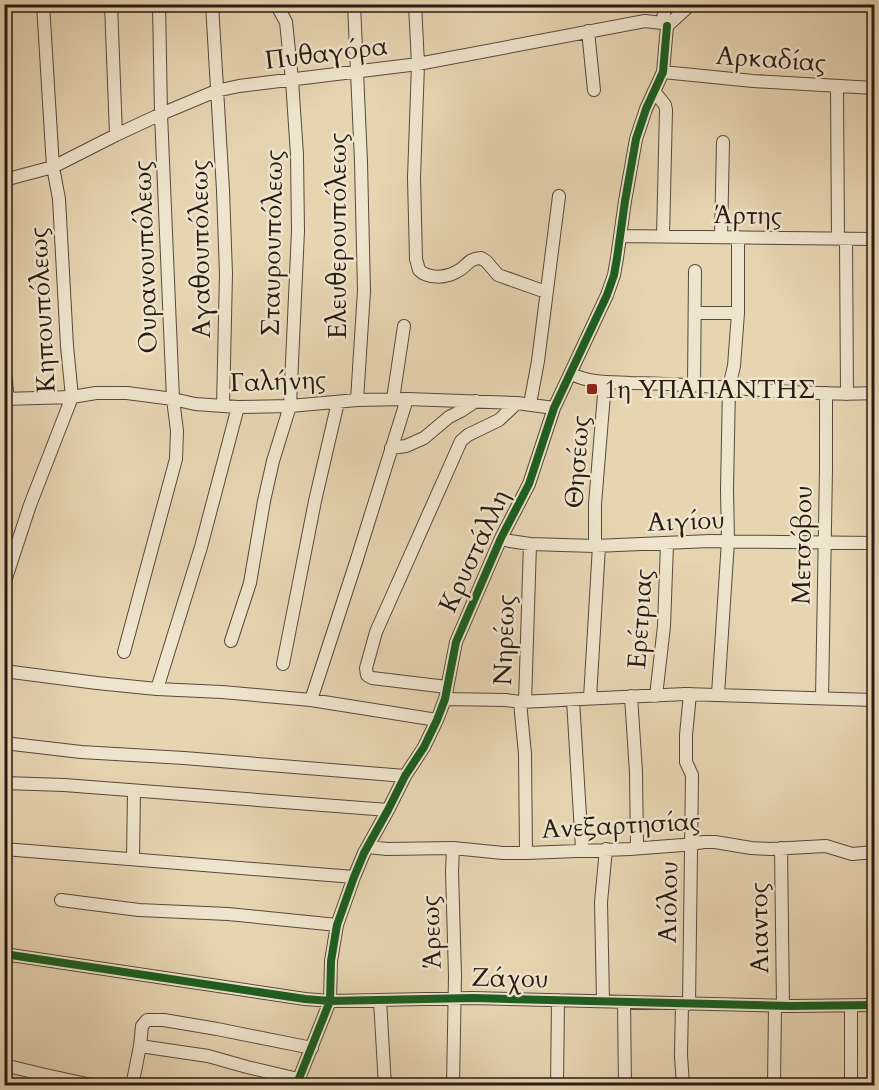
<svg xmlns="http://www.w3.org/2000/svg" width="879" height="1090" viewBox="0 0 879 1090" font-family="Cardo,serif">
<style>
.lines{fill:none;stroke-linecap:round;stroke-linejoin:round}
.minor-casing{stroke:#574a3b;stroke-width:14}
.minor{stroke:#efe4cd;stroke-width:12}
.cycleway-casing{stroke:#efe4cd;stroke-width:11}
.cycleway{stroke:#1b5e20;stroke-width:8}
.poi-dot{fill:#8f2418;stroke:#efe4cd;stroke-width:2}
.labels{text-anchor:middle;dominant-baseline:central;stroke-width:5;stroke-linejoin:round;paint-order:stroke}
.street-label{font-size:26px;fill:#271b13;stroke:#efe4cd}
.poi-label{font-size:26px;fill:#271b13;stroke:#efe4cd;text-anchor:start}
</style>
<rect width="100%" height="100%" fill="#e7d5b2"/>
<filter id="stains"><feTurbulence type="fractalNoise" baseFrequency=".00333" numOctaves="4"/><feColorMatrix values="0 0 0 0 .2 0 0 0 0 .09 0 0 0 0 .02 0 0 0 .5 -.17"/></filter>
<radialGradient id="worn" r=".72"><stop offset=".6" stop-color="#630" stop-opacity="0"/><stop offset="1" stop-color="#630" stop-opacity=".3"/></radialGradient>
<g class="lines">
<g class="minor-casing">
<path id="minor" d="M111,4l5,131
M212,4l11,186 3,84 -3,132
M354,4l7,158 3,129 -7,109
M415,4l3,60 -4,114 2,81 3,11c9,9 26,8 37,2 12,-5 10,-13 25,-14l5,3 12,14 48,17
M662,23l4,-19
M667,26l24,-22
M588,31l6,59
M663,72l90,9 121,7
M837,87l1,152
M654,91l11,14 1,5 -3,126
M4,180l49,-13 63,-32 45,-21 55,-23 23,-5 179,-22 227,-43 17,2 5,3
M620,236l254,3
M721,237l2,-95
M846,239l1,155
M695,313h43
M4,365l4,34
M572,374c17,9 38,8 58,9 19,0 37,1 55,2 63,3 127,11 189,8
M694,385l1,-114
M4,399l68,-2 24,-4h31l46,6 22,5 43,3 52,-1 67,-6 50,-1 110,4 37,5
M393,399l11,-73
M530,404l8,-43 21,-165
M391,448l15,-2 18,-8 25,-21 12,-6 15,-10
M501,538l9,3 20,3 65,2 115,-5 164,2
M595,546v-42l10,-122
M4,584l26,-79 42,-108 -5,-51 -8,-147 -6,-32 -10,-163
M231,641l19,-58 14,-82 9,-40 17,-55 8,-175 -1,-76 -5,-75 -6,-58 -10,-18
M124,652l52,-193 1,-28 -4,-32 -12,-285 -2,-110
M283,664l32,-163 23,-99
M4,671l93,12 60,6 65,3 89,8 126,20
M447,687l-75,-9 -5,-3 -1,-7 10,-36 85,-191 7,-6 31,-15 18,-17
M157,689l44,-142 37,-140
M718,694l10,-153 -1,-52 2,-102 5,-21 4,-53v-76
M631,696l5,76 1,76
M656,696l8,-70 3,-82
M590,698l9,-152
M822,698l4,-229v-76
M445,699l61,1 14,2 165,-8 189,6
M311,700l45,-138 51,-163
M573,700l9,149
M520,702l5,52 1,99
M525,702l5,-158
M4,743l77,9 103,6 221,18
M4,783l60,2 324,25
M368,847l19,2 66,-1 50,5h23l104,-4 53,-4 21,-3h11l36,6 19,1 56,-3 26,8 22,-2
M453,848l-1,23 3,105 -2,110
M781,848l2,158
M4,849l350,28
M133,859l1,-68
M61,900l78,10 89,4 109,11
M4,954l301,45 25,2 143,-3 317,8 84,-1
M380,1000l5,86
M603,1001l-2,-99 5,-53
M624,1002l1,84
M682,1004l-1,51 2,31
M689,1004l3,-229 -6,-13v-27l4,-41
M851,1006v80
M140,1046l68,10 39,11 51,12
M4,1065l37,9 55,12
M132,1086l8,-40 2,-20 5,-6h17l53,9 95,19
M296,1086l34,-85 1,-40 6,-36 17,-48 10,-24 24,-43 17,-34 19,-29 13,-27 8,-21 11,-57 45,-104 28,-54 25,-76 53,-113 7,-20 3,-17 8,-57 11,-62 10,-30 17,-37 4,-46
M557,1086l1,-86
M774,1086l1,-80"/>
</g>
<use href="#minor" class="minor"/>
<g class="cycleway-casing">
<path id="cycleway" d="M4,954l301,45 25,2 143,-3 317,8 84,-1
M296,1086l34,-85 1,-40 6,-36 17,-48 10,-24 24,-43 17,-34 19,-29 13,-27 8,-21 11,-57 45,-104 28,-54 25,-76 53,-113 7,-20 3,-17 8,-57 11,-62 10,-30 17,-37 4,-46"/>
</g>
<use href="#cycleway" class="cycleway"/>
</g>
<rect class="poi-dot" x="586" y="383" width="12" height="12" rx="3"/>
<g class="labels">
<g class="street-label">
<text transform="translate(326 53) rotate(-7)">Πυθαγόρα</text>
<text transform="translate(771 59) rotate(4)">Αρκαδίας</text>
<text transform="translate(748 215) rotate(1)">Άρτης</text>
<text transform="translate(337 236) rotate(-90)">Ελευθερουπόλεως</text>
<text transform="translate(272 243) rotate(-89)">Σταυρουπόλεως</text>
<text transform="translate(200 249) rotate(-91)">Αγαθουπόλεως</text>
<text transform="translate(145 257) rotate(-92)">Ουρανουπόλεως</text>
<text transform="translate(42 310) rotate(-93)">Κηπουπόλεως</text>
<text transform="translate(278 381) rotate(-2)">Γαλήνης</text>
<text transform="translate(577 462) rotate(-86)">Θησέως</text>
<text transform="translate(686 521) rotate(-2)">Αιγίου</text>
<text transform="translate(802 545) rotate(-89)">Μετσόβου</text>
<text transform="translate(474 551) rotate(-65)">Κρυστάλλη</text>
<text transform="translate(640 619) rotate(-86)">Ερέτριας</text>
<text transform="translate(504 640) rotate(-88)">Νηρέως</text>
<text transform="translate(621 825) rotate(-3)">Ανεξαρτησίας</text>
<text transform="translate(668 902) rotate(-89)">Αιόλου</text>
<text transform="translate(759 928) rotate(-91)">Αιαντος</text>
<text transform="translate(431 932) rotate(-92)">Άρεως</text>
<text transform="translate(510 978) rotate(1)">Ζάχου</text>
</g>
<g class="poi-label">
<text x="604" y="389">1η ΥΠΑΠΑΝΤΗΣ</text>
</g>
</g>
<rect width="879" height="1090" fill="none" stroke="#e7d5b2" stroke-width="24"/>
<rect x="6" y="6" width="867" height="1078" fill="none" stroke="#271b13" stroke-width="3"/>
<rect x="12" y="12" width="855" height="1066" fill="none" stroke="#271b13" stroke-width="1.5"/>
<rect width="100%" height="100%" filter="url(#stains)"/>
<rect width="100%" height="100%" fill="url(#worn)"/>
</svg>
